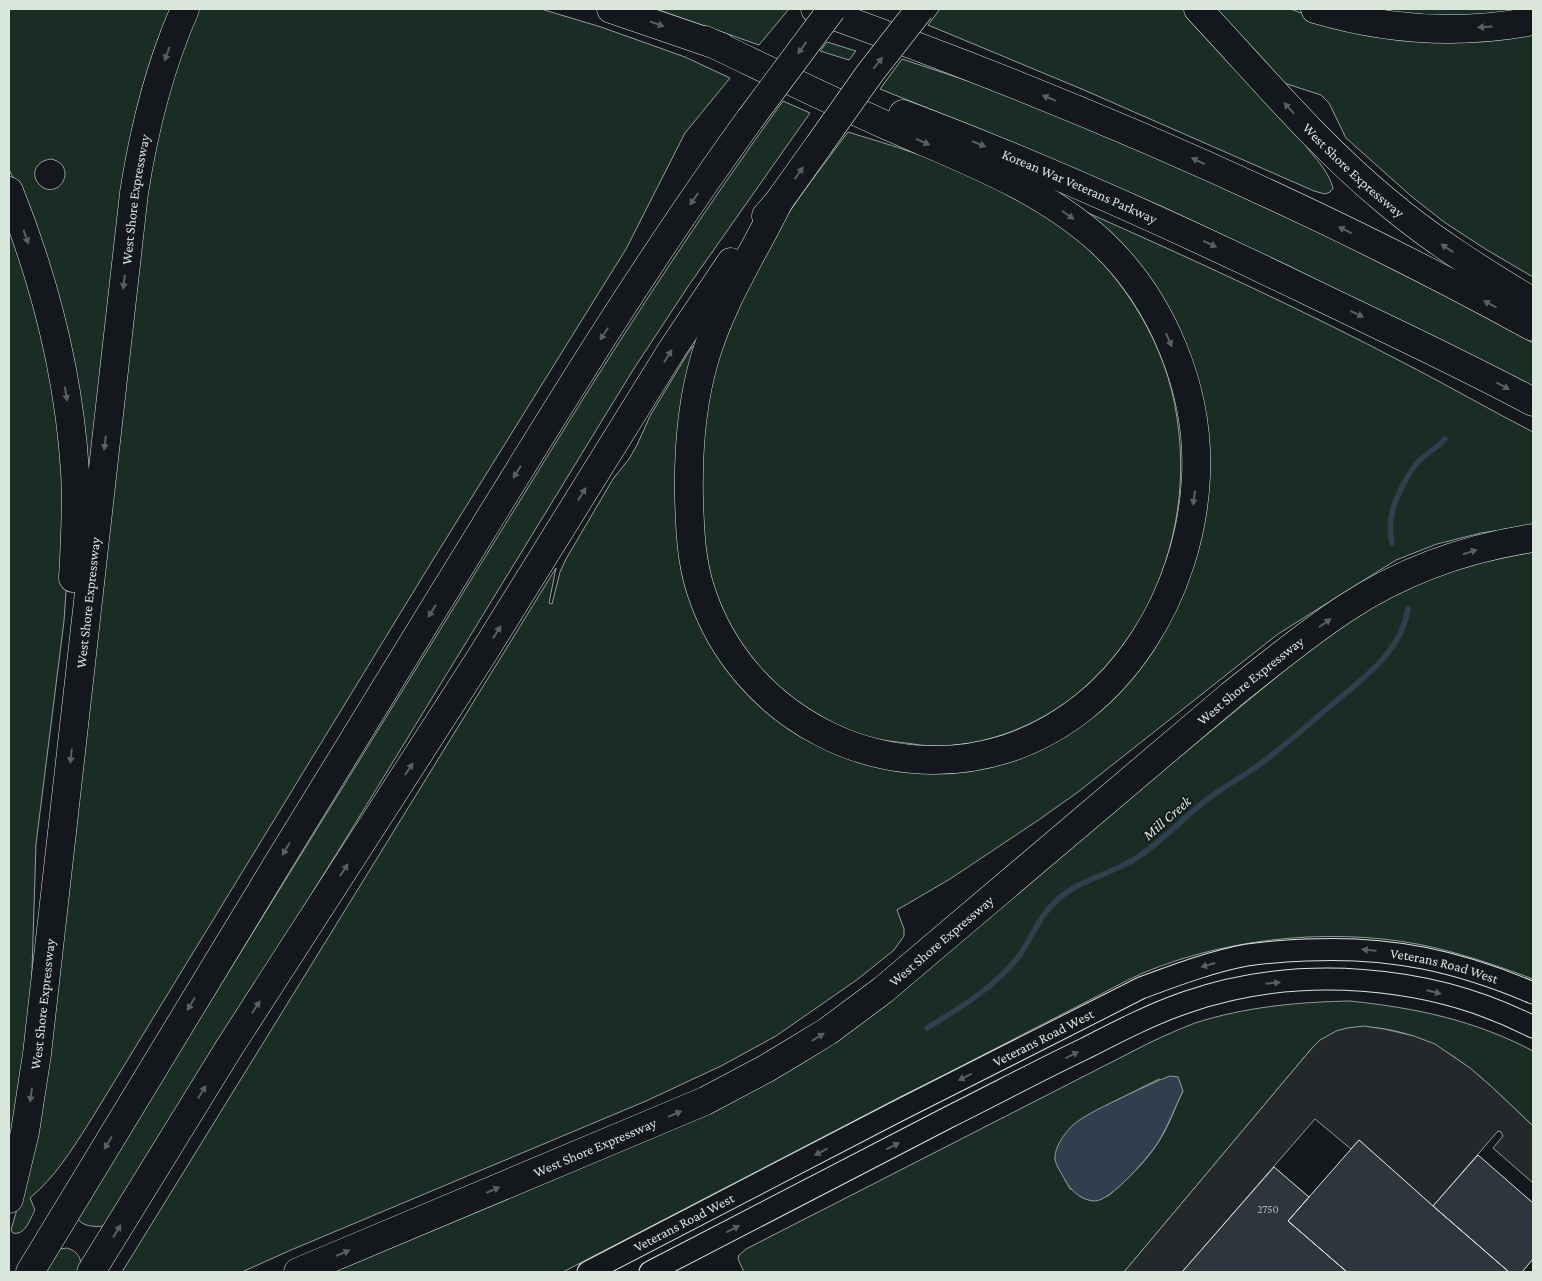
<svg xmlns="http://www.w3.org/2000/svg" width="1542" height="1281" viewBox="0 0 1542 1281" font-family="'Crimson Pro',serif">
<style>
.green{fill:#1a2d24;stroke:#939e99;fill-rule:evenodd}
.parking{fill:#24282b;stroke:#939e99}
.water{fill:#2f3f4d;stroke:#939e99}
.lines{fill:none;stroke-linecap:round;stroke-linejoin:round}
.stream{stroke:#2f3f4d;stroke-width:5.5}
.building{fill:#2c363c;stroke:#d8e6dc}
.minor-casing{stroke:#d8e6dc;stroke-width:23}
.highway-casing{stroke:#d8e6dc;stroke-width:29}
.minor{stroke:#14181c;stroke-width:21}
.highway{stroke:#14181c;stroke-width:28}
.highway-bridge-casing{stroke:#d8e6dc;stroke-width:29;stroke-linecap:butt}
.highway-bridge{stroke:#14181c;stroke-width:28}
.oneway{fill:#59605f}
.labels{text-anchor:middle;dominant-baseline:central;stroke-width:4;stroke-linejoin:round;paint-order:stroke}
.number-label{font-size:11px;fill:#adbab4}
.street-label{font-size:14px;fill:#d8e6dc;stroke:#14181c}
.water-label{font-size:15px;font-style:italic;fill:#d8e6dc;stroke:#14181c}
</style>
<rect width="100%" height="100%" fill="#14181c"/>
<path class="green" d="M9,9h161c-17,39 -29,79 -38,121l-43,345 -69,-281 -11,-25zM51,159c27,6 10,40 -9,28 -3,-2 -6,-6 -7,-10 -2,-10 6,-17 16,-18z
M197,9h344l60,18 84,30 45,21 -45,55 -59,116 -195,314 -342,560c-18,28 -34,54 -59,75l5,12c-5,9 -10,26 -22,23l-2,-3 16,-56 92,-759 37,-288z
M656,9h133l-30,36z
M940,9h245c41,46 86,91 124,141 9,11 20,23 24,38l-3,4 -5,2 -11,-3 -230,-101 -156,-65z
M1212,9h78l21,7 222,14v247l-46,-27 -43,-28 -33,-26 -65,-58 -17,-35 -8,-8 -37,-12z
M1359,9h171l-87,11z
M827,42l29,9 -7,9 -29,-9z
M902,59l78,26 98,38 128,57 131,61 116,59 80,43v50l-306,-156 -66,-31 -186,-79 -95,-38z
M783,101l27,12 -121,172 -56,85 -283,462 -245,394c-10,1 -24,1 -28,-9l491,-794c68,-109 139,-217 215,-322z
M848,132c22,7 44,13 66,21 38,13 81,34 117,54 12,7 26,13 36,22 57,47 100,116 110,189 11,72 -3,144 -40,207 -42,71 -121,122 -205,121 -8,0 -17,-2 -26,-3 -19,-2 -40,-5 -58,-13 -16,-7 -31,-16 -45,-25 -28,-19 -53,-45 -70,-75 -5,-10 -11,-20 -15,-31 -26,-64 -19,-188 3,-254 5,-13 11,-26 17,-39 5,-13 10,-28 17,-40 27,-47 60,-90 93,-134z
M1086,212c108,48 215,97 320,152 43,22 84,46 127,68v93l-52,8 -44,11 -41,16 -118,74 -200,158 -38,27 -90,60 -53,31 7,19v7l-10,14 -36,29 -82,57 -55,30 -75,35 -355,149 -49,22h-120l434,-704 -7,35 3,1 8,-32 6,-13 47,-80 16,-20 8,-14 13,-29 38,-63 4,-6 5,-2 -10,223 120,166 170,31 176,-119 49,-224 -117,-206z
M9,215l24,66 33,175 1,121 -3,44 -28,223 -5,158 -8,75 -14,66z
M1533,552v427c-32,-12 -64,-23 -97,-31 -93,-22 -205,-12 -293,25 -21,9 -41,21 -61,31 -61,31 -121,63 -182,93l-337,175h-238l366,-153 365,-260 240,-198 47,-36 37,-23 35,-18 62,-21z
M1350,1001c66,7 124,19 183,50v75c-47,-44 -87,-90 -155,-98 -27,-3 -46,2 -66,20l-188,224h-380l-6,-13 1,-4 7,-6 403,-206c15,-7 30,-14 46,-20 50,-16 102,-21 155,-22zM1159,1079l24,12c-8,16 -14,35 -24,50 -13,21 -32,39 -51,55l-38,-7 -15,-30 52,-54z
M67,1248c13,4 15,12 13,24h-38l17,-23z"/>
<path class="parking" d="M1364,1026l20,3 30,7 21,8 35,24 22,19 41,39v57l-40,-35 10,-12 -2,-4 -3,-1 -65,75 -74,-66 -8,9 -36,-30 -133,153h-58l188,-224 8,-8 16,-9 11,-3z"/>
<path class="water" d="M1170,1076l8,1 5,14c-8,16 -14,33 -23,48 -8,15 -49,62 -65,62 -13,0 -25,-11 -30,-21 -3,-6 -9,-14 -10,-21 -1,-13 13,-31 23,-38 16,-11 34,-18 51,-27 14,-6 27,-13 41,-18z"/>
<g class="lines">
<path class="stream" d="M1392,543c-5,-24 2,-41 13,-62 5,-8 9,-16 16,-22 8,-7 17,-12 24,-20
M927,1028c31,-19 70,-42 92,-72 13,-18 20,-40 38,-56 22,-20 51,-25 76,-40 29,-17 50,-43 76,-62 17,-13 37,-23 54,-36 25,-19 48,-40 72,-60 31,-26 66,-51 73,-93"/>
</g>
<path class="building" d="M1359,1140l74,66 76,66h-162l-59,-51z
M1478,1155l55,48v56l-11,13h-13l-76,-66z
M1274,1167l35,30 -21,24 59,51h-165z"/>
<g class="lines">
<g class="minor-casing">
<g id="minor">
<path id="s1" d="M588,1272l310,-161 243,-123c35,-13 69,-26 106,-33 19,-3 40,-4 60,-5 83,-4 151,11 226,43"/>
<path d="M650,1272c99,-52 199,-103 299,-155 46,-23 91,-47 137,-69 33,-17 66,-34 101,-46 110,-38 243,-28 346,25"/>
</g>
</g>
<g class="highway-casing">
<g id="highway">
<path d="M611,9l111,38"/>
<path d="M815,9c247,88 488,192 718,318"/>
<path id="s2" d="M1198,9c61,65 119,135 188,192 46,39 96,70 147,101"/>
<path d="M1315,9c71,21 145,26 218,12"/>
<path d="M705,40c61,29 122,59 185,87 73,32 151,60 211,115 62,58 99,149 95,234 -5,116 -75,236 -190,273 -127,40 -264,-32 -305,-158 -10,-30 -11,-61 -12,-92 -1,-46 2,-93 15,-138 16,-57 49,-107 75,-160"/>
<path id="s3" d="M903,114c137,51 271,112 403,176 76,37 153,72 227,112"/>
<path d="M9,191c36,90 60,184 66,281 2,35 0,71 -2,106"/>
<path d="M766,216l13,-15 40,-56"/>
<path id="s4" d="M9,1199l16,-67 12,-78 97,-861c10,-64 25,-125 51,-184"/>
<path d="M30,1272c134,-222 269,-444 405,-665 102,-165 201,-331 315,-488"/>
<path d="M91,1272l138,-224 252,-391 192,-309 58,-86"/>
<path id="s5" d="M298,1272l407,-171 62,-33 30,-18 31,-19 55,-41 348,-295c38,-30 75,-61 115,-87 56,-37 122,-60 187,-70"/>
</g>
</g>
<use href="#minor" class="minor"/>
<use href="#highway" class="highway"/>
<g class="highway-bridge-casing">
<path id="highway-bridge" d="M750,119l82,-110
M819,145l51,-72 50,-64"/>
</g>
<use href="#highway-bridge" class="highway-bridge"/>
</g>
<defs><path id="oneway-solid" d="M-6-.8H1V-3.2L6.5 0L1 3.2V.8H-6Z" transform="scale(1.25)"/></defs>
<g class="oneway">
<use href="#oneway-solid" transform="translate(657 24) rotate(19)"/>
<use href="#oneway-solid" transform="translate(1485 27) rotate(176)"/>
<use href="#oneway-solid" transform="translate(802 48) rotate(126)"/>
<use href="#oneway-solid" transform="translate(167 54) rotate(110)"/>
<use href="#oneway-solid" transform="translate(878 63) rotate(-52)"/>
<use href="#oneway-solid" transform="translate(1049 98) rotate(-158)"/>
<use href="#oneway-solid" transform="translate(1289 108) rotate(-132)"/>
<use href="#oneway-solid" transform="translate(923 142) rotate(24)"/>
<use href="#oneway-solid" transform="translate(979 144) rotate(22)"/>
<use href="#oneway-solid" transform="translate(1198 161) rotate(-155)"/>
<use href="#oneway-solid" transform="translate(799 173) rotate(-55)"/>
<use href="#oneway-solid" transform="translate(694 199) rotate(125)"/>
<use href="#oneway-solid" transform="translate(1068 215) rotate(35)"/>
<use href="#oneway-solid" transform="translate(1345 230) rotate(-154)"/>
<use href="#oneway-solid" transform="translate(26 237) rotate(70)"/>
<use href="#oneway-solid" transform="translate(1210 244) rotate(25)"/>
<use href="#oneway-solid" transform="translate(1447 248) rotate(-146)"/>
<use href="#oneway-solid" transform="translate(124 282) rotate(97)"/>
<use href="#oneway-solid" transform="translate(1490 304) rotate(-152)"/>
<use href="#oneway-solid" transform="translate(1357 314) rotate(25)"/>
<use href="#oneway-solid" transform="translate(604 334) rotate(123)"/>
<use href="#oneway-solid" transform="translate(1169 340) rotate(66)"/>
<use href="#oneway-solid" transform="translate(668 356) rotate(-58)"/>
<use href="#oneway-solid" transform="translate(1503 386) rotate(29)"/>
<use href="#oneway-solid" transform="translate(66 394) rotate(81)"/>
<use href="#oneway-solid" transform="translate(105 443) rotate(97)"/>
<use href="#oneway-solid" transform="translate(517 472) rotate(122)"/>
<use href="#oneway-solid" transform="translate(582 494) rotate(-58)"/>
<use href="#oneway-solid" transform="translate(1194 498) rotate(98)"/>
<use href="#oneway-solid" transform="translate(1470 552) rotate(-17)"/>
<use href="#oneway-solid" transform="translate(432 611) rotate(122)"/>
<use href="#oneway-solid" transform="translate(1325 623) rotate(-35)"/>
<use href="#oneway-solid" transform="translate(497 632) rotate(-58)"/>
<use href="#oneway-solid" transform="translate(71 756) rotate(96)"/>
<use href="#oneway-solid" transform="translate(409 769) rotate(-57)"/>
<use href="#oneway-solid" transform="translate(286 849) rotate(121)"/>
<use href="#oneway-solid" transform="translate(344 870) rotate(-57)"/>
<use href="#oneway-solid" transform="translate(1369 950) rotate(-175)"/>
<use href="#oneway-solid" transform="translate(1208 965) rotate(164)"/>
<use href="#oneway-solid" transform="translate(1273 983) rotate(-6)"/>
<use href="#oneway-solid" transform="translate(1434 992) rotate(14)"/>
<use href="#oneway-solid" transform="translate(191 1004) rotate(121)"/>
<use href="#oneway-solid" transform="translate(256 1007) rotate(-57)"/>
<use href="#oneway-solid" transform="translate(818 1037) rotate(-32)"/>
<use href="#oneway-solid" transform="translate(1072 1055) rotate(-26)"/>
<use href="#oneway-solid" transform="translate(965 1077) rotate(153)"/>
<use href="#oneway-solid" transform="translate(202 1092) rotate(-58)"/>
<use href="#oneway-solid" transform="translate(31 1095) rotate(98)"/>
<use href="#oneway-solid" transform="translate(675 1114) rotate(-23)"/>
<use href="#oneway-solid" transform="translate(108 1143) rotate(121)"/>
<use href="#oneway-solid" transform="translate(893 1146) rotate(-27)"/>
<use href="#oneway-solid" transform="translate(821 1152) rotate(152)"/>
<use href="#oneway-solid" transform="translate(493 1190) rotate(-23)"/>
<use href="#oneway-solid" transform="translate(733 1229) rotate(-27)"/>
<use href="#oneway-solid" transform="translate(117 1231) rotate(-58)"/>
<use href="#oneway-solid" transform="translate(343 1253) rotate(-23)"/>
</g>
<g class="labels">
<g class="number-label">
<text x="1268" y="1209">2750</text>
</g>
<g class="street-label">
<text stroke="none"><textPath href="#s2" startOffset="224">West Shore Expressway</textPath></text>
<text stroke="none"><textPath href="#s3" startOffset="191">Korean War Veterans Parkway</textPath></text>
<text stroke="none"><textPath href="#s4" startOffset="1008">West Shore Expressway</textPath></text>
<text stroke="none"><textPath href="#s4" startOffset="602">West Shore Expressway</textPath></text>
<text stroke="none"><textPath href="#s5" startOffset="1132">West Shore Expressway</textPath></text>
<text stroke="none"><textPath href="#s5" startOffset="728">West Shore Expressway</textPath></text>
<text stroke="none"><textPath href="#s1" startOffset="932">Veterans Road West</textPath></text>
<text stroke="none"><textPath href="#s4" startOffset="198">West Shore Expressway</textPath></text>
<text stroke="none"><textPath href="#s1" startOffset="512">Veterans Road West</textPath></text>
<text stroke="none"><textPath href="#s5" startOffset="322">West Shore Expressway</textPath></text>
<text stroke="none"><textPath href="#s1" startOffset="108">Veterans Road West</textPath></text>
</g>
<g class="water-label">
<text transform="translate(1167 818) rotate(-41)">Mill Creek</text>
</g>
</g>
<rect width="1542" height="1281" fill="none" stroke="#d8e6dc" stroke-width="20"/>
</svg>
